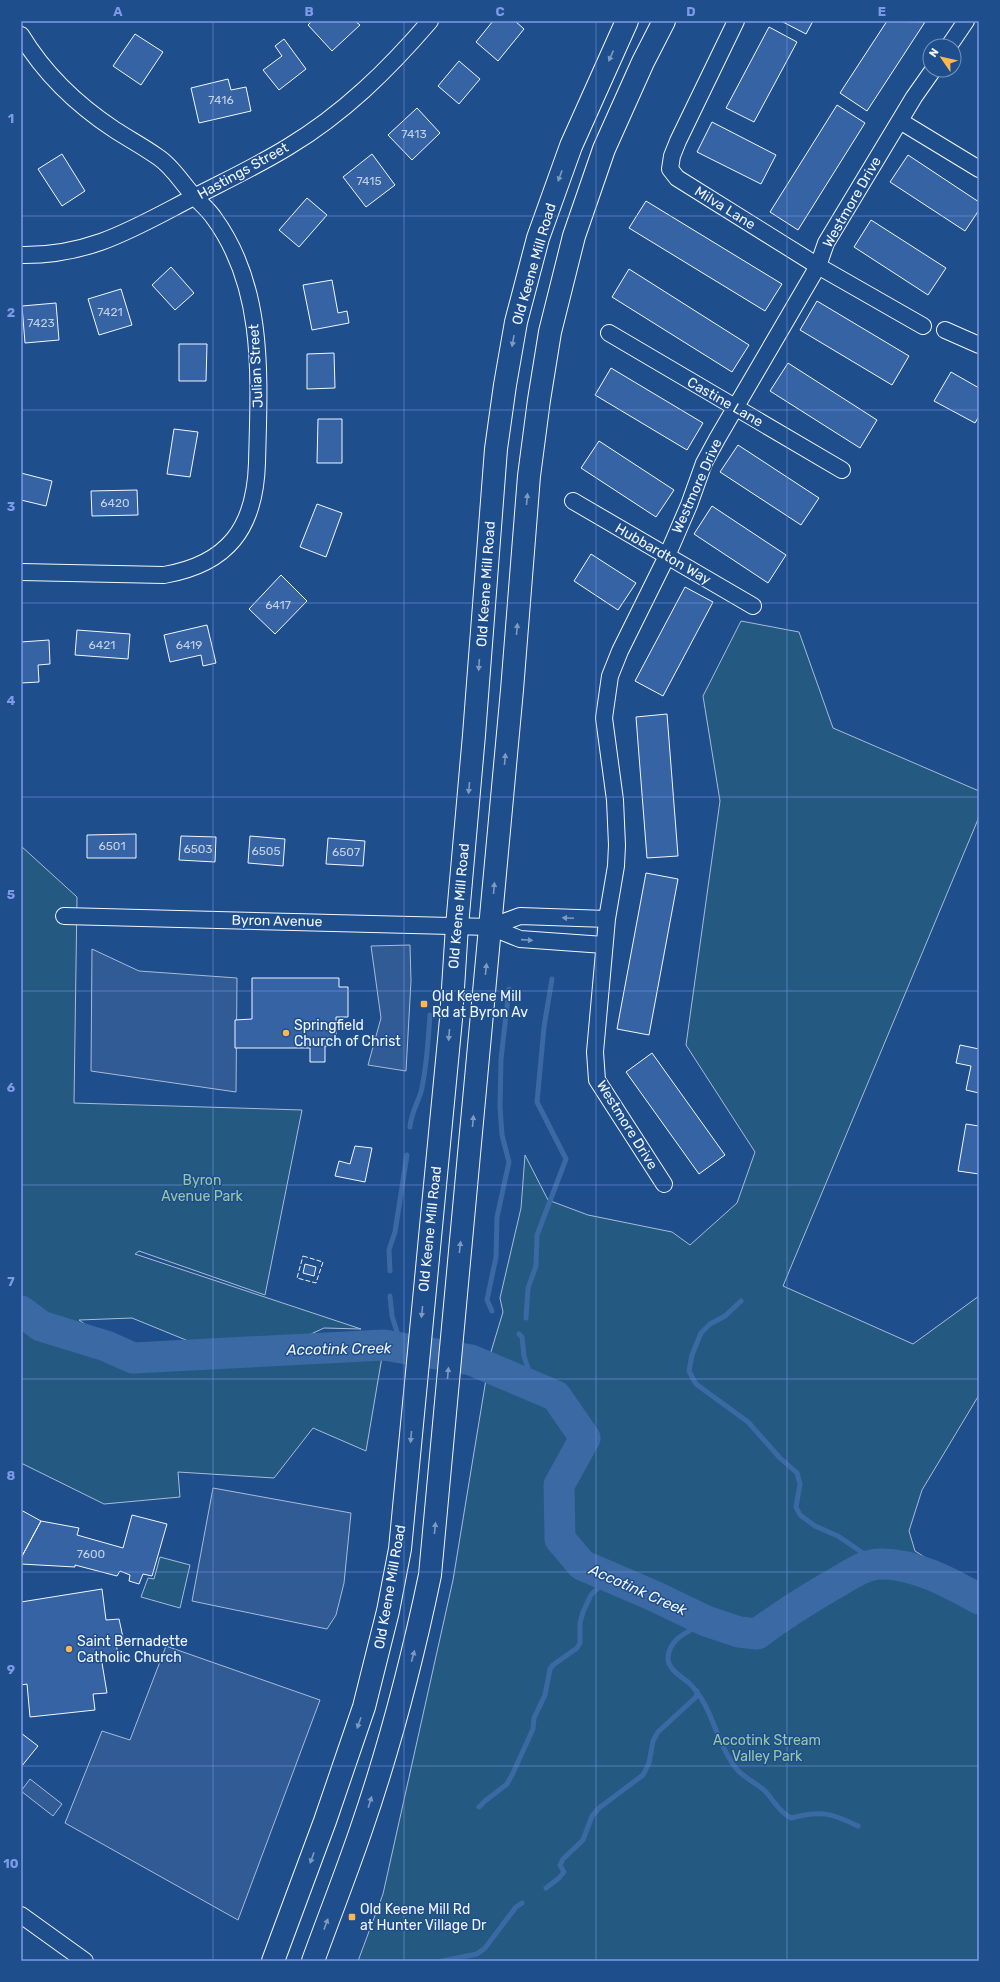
<svg xmlns="http://www.w3.org/2000/svg" width="1000" height="1982" viewBox="0 0 1000 1982" font-family="Rubik,sans-serif">
<style>
.green{fill:#245a82;stroke:#a8bbd7;fill-rule:evenodd}
.parking{fill:#305b95;stroke:#a8bbd7}
.lines{fill:none;stroke-linecap:round;stroke-linejoin:round}
.stream{stroke:#3b69a3;stroke-width:5}
.river{stroke:#3b69a3;stroke-width:31}
.building{fill:#3563a3;stroke:#f2f6ff}
.minor-casing{stroke:#f2f6ff;stroke-width:18}
.primary-casing{stroke:#f2f6ff;stroke-width:24}
.minor{stroke:#1f4e8c;stroke-width:16}
.primary{stroke:#1f4e8c;stroke-width:22}
.fence{stroke:#f2f6ff;stroke-width:1;stroke-dasharray:5 2;stroke-linecap:butt}
.oneway{fill:#7e9ac0}
.grid{fill:none;stroke:#7d9aea;stroke-width:1;stroke-opacity:0.55}
.poi-dot{fill:#ffb74d;stroke:#1f4e8c;stroke-width:1.5}
.labels{text-anchor:middle;dominant-baseline:central;stroke-width:3;stroke-linejoin:round;paint-order:stroke}
.number-label{font-size:12px;fill:#c3d1e8}
.street-label{font-size:14px;fill:#f2f6ff;stroke:#1f4e8c}
.poi-label{font-size:14px;fill:#f2f6ff;stroke:#1f4e8c;text-anchor:start}
.park-label{font-size:14px;fill:#97c8a6;stroke:#1f4e8c}
.water-label{font-size:15px;font-style:italic;fill:#f2f6ff;stroke:#1f4e8c}
.neatline{fill:none;stroke:#7d9aea;stroke-width:1.5}
.grid-label{font-size:13px;text-anchor:middle;font-weight:bold;fill:#7d9aea}
</style>
<rect width="100%" height="100%" fill="#1f4e8c"/>
<path class="green" d="M741,621l58,11 34,96 146,63v26l-196,469 130,58 66,-48v99l-57,95 -13,41 6,20 64,40v370h-621l25,-67 70,-314 37,-225 13,-43 -3,-14 21,-90 4,-53 23,45 40,15 84,17 18,13 47,-42 18,-51 -69,-107 34,-244 -17,-105z
M21,846l56,51 -3,206 228,7 -37,185 -126,-44 -4,3 226,75 -37,-1 -39,18 99,-1 -18,106 -53,-23 -39,50 -96,-6 2,25 -76,7 -83,-41zM132,1318l98,40h-97l-54,-38z
M160,1557l30,8 -10,43 -39,-11 7,-19 6,1z"/>
<path class="parking" d="M410,945l1,36 -5,90 -38,-6 13,-47 -10,-72z
M92,949l47,22 98,7 -1,114 -145,-21z
M213,1488l138,25 -7,70 -8,32 -9,14 -135,-28z
M166,1646l154,54 -82,220 -173,-97 37,-92 28,9z
M30,1779l32,25 -9,12 -32,-25z"/>
<g class="lines">
<path class="stream" d="M410,1127c1,-13 7,-23 11,-35 6,-25 7,-52 9,-77
M390,1271l-1,-21 6,-18 12,-77
M390,1296l2,20 10,32
M741,1301l-16,15 -15,8 -9,9 -9,22 -3,16 7,13 52,38 32,36 17,15 3,11 -4,23 4,8 15,11 23,10 41,28
M492,1311l-5,-11 9,-43 1,-40 12,-55 -7,-27 -2,-28 1,-48 8,-70
M526,1318l2,-30 8,-22 1,-31 29,-76 -29,-57 7,-75 8,-48
M519,1334l3,3 2,19 10,31
M706,1621c-14,10 -36,15 -38,36 -1,11 12,19 20,25 25,23 27,59 47,85 7,10 20,15 29,23 10,10 13,20 27,28 30,-8 40,-5 67,8
M479,1807l6,-6 22,-17 6,-11 20,-44 1,-11 11,-23 5,-26 3,-4 24,-17 3,-5v-20l3,-11 8,-17 18,-18
M546,1888l13,-10 5,-6 -4,-7 3,-6 20,-19 9,-24 7,-8 44,-33 6,-12 4,-22 5,-9 38,-35 1,-6
M442,1961l35,-7 8,-6 31,-41 6,-4"/>
<path class="river" d="M21,1311l20,15 65,20 27,12 251,-13 87,15 85,36 29,42 -26,47 1,54 22,26 72,31 52,25 33,11 18,2c28,-21 54,-37 84,-54 12,-7 25,-16 39,-16 34,-1 70,19 99,35"/>
</g>
<path class="building" d="M312,21h43l5,4 -28,26 -24,-26z
M493,21h22l9,8 -26,32 -22,-19z
M781,21h32l-7,13z
M887,21l38,1 -58,89 -27,-18z
M769,27l28,15 -43,80 -28,-14z
M135,34l28,18 -22,33 -28,-19z
M284,39l22,30 -27,21 -16,-20 19,-14 -7,-10z
M459,61l21,18 -21,25 -21,-18z
M228,79l3,11 15,-3 5,24 -52,12 -8,-35z
M837,105l28,18 -67,107 -28,-18z
M417,108l23,25 -28,27 -24,-25z
M712,122l64,33 -15,29 -64,-32z
M62,154l23,37 -23,15 -24,-37z
M372,154l23,31 -29,22 -23,-30z
M908,155l71,47v8l-14,21 -75,-49z
M307,198l20,17 -28,32 -20,-17z
M646,201l136,83 -17,27 -136,-83z
M871,220l75,48 -18,27 -74,-48z
M171,267l23,26 -19,17 -23,-25z
M629,269l120,76 -17,27 -120,-75z
M332,280l6,33 9,-2 2,12 -37,7 -9,-45z
M121,289l11,36 -33,10 -11,-36z
M817,301l92,55 -17,29 -92,-55z
M56,303l3,37 -34,3 -3,-37z
M179,344h28l-1,37h-27z
M334,353l1,35 -28,1v-35z
M788,363l89,57 -17,28 -90,-57z
M611,368l92,55 -16,27 -92,-55z
M951,372l28,16v28l-4,7 -41,-22z
M318,419h24v44h-25z
M174,429l24,3 -8,45 -23,-3z
M599,441l75,49 -18,27 -75,-49z
M738,445l81,53 -18,27 -81,-53z
M21,473l31,8 -6,25 -25,-6z
M137,490l1,25 -46,1 -1,-25z
M317,504l25,9 -16,44 -26,-10z
M712,506l74,49 -18,28 -74,-49z
M591,554l45,29 -18,27 -44,-29z
M281,575l26,26 -32,33 -26,-25z
M685,587l28,15 -50,94 -28,-15z
M207,625l9,38 -13,3 -2,-11 -31,7 -6,-27z
M77,630l53,4 -2,25 -53,-4z
M49,640l1,24 -12,1 1,17 -18,1v-41z
M667,714l11,142 -31,2 -11,-141z
M136,834v24h-49v-23z
M181,836l35,1 -1,25 -36,-2z
M250,836l35,3 -2,27 -35,-3z
M328,838l37,3 -2,25 -37,-2z
M646,873l32,6 -29,156 -32,-6z
M252,978h87v9h9v30h-12v29h-11v16h-15v-14h-75v-28l17,-1z
M960,1045l19,4v44l-13,-3 5,-24 -15,-3z
M652,1053l73,102 -26,19 -73,-102z
M966,1124l13,2v48l-21,-3z
M355,1146l17,2 -7,34 -30,-6 4,-15 11,3z
M305,1264l11,3 -2,9 -11,-3z
M21,1510l20,11 -20,37z
M132,1515l35,9 -15,52 -9,-2 -4,10 -10,-3 1,-6 -10,-4 -3,5 -42,-11v2l-54,-3v-6l20,-37 38,7 -2,7 46,13z
M102,1589l4,31 13,-1 5,23 -8,2 2,10 -17,3 6,36 -14,1 2,16 -65,7 -3,-33 -6,1v-83z
M21,1733l17,13 -17,21z"/>
<g class="lines">
<g class="minor-casing">
<path id="minor" d="M736,21l-58,120 -6,15 -2,13 7,9 141,88 105,60
M21,35c23,38 56,70 94,95 14,9 29,17 43,27 14,9 24,26 35,38 7,8 15,14 21,23 52,71 45,162 43,245 -2,65 -29,101 -93,112l-143,-3
M949,46l17,-25
M900,121l79,48
M21,255c70,1 113,-27 173,-58 31,-16 63,-31 94,-50 55,-33 100,-77 142,-126
M945,330l34,15
M609,333l233,137
M573,501l180,105
M64,916l426,11 30,-11 87,3
M490,927l30,12 84,6
M664,1184l-67,-104 -2,-28 12,-133 9,-53 1,-21 -2,-45 -11,-82 6,-42 10,-25 47,-95 22,-51 15,-42 13,-24 101,-173 8,-23 88,-146 19,-27
M21,1915l64,46"/>
</g>
<g class="primary-casing">
<path id="primary" d="M273,1961l52,-140 39,-114 24,-96 12,-62 51,-530 6,-93 17,-191 22,-286 9,-64 11,-63 22,-84 33,-92 56,-125
M313,1961c16,-44 33,-87 48,-131 29,-84 51,-169 69,-255l82,-885 17,-214 10,-76 11,-68 24,-96 30,-87 39,-87 21,-41"/>
</g>
<use href="#minor" class="minor"/>
<use href="#primary" class="primary"/>
<path class="fence" d="M303,1256l20,6 -7,21 -19,-5z"/>
</g>
<defs><path id="oneway-solid" d="M-6-.8H1V-3.2L6.5 0L1 3.2V.8H-6Z"/></defs>
<g class="oneway">
<use href="#oneway-solid" transform="translate(611 56) rotate(114)"/>
<use href="#oneway-solid" transform="translate(560 176) rotate(110)"/>
<use href="#oneway-solid" transform="translate(513 341) rotate(100)"/>
<use href="#oneway-solid" transform="translate(527 499) rotate(-85)"/>
<use href="#oneway-solid" transform="translate(517 629) rotate(-85)"/>
<use href="#oneway-solid" transform="translate(479 665) rotate(94)"/>
<use href="#oneway-solid" transform="translate(505 759) rotate(-85)"/>
<use href="#oneway-solid" transform="translate(469 788) rotate(95)"/>
<use href="#oneway-solid" transform="translate(494 888) rotate(-85)"/>
<use href="#oneway-solid" transform="translate(568 918) rotate(-178)"/>
<use href="#oneway-solid" transform="translate(527 940) rotate(4)"/>
<use href="#oneway-solid" transform="translate(486 969) rotate(-84)"/>
<use href="#oneway-solid" transform="translate(449 1035) rotate(95)"/>
<use href="#oneway-solid" transform="translate(473 1121) rotate(-85)"/>
<use href="#oneway-solid" transform="translate(460 1247) rotate(-84)"/>
<use href="#oneway-solid" transform="translate(422 1312) rotate(96)"/>
<use href="#oneway-solid" transform="translate(448 1373) rotate(-85)"/>
<use href="#oneway-solid" transform="translate(411 1437) rotate(95)"/>
<use href="#oneway-solid" transform="translate(435 1528) rotate(-84)"/>
<use href="#oneway-solid" transform="translate(413 1656) rotate(-75)"/>
<use href="#oneway-solid" transform="translate(359 1723) rotate(109)"/>
<use href="#oneway-solid" transform="translate(370 1802) rotate(-73)"/>
<use href="#oneway-solid" transform="translate(312 1858) rotate(110)"/>
<use href="#oneway-solid" transform="translate(326 1924) rotate(-70)"/>
</g>
<path class="grid" d="M213,21v1940M404,21v1940M596,21v1940M787,21v1940M21,216h958M21,410h958M21,603h958M21,797h958M21,991h958M21,1185h958M21,1379h958M21,1572h958M21,1766h958"/>
<g class="poi-dot">
<rect x="420" y="1000" width="8" height="8" rx="2"/>
<circle cx="286" cy="1033" r="4"/>
<circle cx="69" cy="1649" r="4"/>
<rect x="348" y="1913" width="8" height="8" rx="2"/>
</g>
<g class="labels">
<g class="number-label">
<text x="221" y="100">7416</text>
<text x="414" y="134">7413</text>
<text x="369" y="181">7415</text>
<text x="110" y="312">7421</text>
<text x="41" y="323">7423</text>
<text x="115" y="503">6420</text>
<text x="278" y="605">6417</text>
<text x="102" y="645">6421</text>
<text x="189" y="645">6419</text>
<text x="112" y="846">6501</text>
<text x="198" y="849">6503</text>
<text x="266" y="851">6505</text>
<text x="346" y="852">6507</text>
<text x="91" y="1554">7600</text>
</g>
<g class="street-label">
<text transform="translate(243 171) rotate(-29)">Hastings Street</text>
<text transform="translate(852 202) rotate(-60)">Westmore Drive</text>
<text transform="translate(725 208) rotate(32)">Milva Lane</text>
<text transform="translate(534 264) rotate(-74)">Old Keene Mill Road</text>
<text transform="translate(256 366) rotate(-93)">Julian Street</text>
<text transform="translate(725 402) rotate(30)">Castine Lane</text>
<text transform="translate(697 486) rotate(-66)">Westmore Drive</text>
<text transform="translate(663 554) rotate(30)">Hubbardton Way</text>
<text transform="translate(486 584) rotate(-86)">Old Keene Mill Road</text>
<text transform="translate(459 906) rotate(-85)">Old Keene Mill Road</text>
<text transform="translate(277 921) rotate(1)">Byron Avenue</text>
<text transform="translate(627 1125) rotate(58)">Westmore Drive</text>
<text transform="translate(430 1229) rotate(-84)">Old Keene Mill Road</text>
<text transform="translate(390 1587) rotate(-80)">Old Keene Mill Road</text>
</g>
<g class="poi-label">
<text x="432" y="996">Old Keene Mill<tspan x="432" dy="16">Rd at Byron Av</tspan></text>
<text x="294" y="1025">Springfield<tspan x="294" dy="16">Church of Christ</tspan></text>
<text x="77" y="1641">Saint Bernadette<tspan x="77" dy="16">Catholic Church</tspan></text>
<text x="360" y="1909">Old Keene Mill Rd<tspan x="360" dy="16">at Hunter Village Dr</tspan></text>
</g>
<g class="park-label">
<text x="202" y="1180">Byron<tspan x="202" dy="16">Avenue Park</tspan></text>
<text x="767" y="1740">Accotink Stream<tspan x="767" dy="16">Valley Park</tspan></text>
</g>
<g class="water-label">
<text transform="translate(339 1349) rotate(-1)">Accotink Creek</text>
<text transform="translate(638 1590) rotate(24)">Accotink Creek</text>
</g>
</g>
<rect width="1000" height="1982" fill="none" stroke="#1f4e8c" stroke-width="44"/>
<g transform="translate(942 58) rotate(304)"><circle r="19" fill="#1f4e8c" stroke="#7391ba"/>
<path d="M0-3L7 15L0 10L-7 15Z" fill="#ffb74d"/>
<text y="-6" font-size="11" font-weight="bold" text-anchor="middle" fill="#f2f6ff">N</text>
</g>
<rect x="22" y="22" width="956" height="1938" class="neatline"/>
<g class="grid-label">
<text x="118" y="16">A</text>
<text x="309" y="16">B</text>
<text x="500" y="16">C</text>
<text x="691" y="16">D</text>
<text x="882" y="16">E</text>
<text x="11" y="123">1</text>
<text x="11" y="317">2</text>
<text x="11" y="511">3</text>
<text x="11" y="705">4</text>
<text x="11" y="899">5</text>
<text x="11" y="1092">6</text>
<text x="11" y="1286">7</text>
<text x="11" y="1480">8</text>
<text x="11" y="1674">9</text>
<text x="11" y="1868">10</text>
</g>
</svg>
